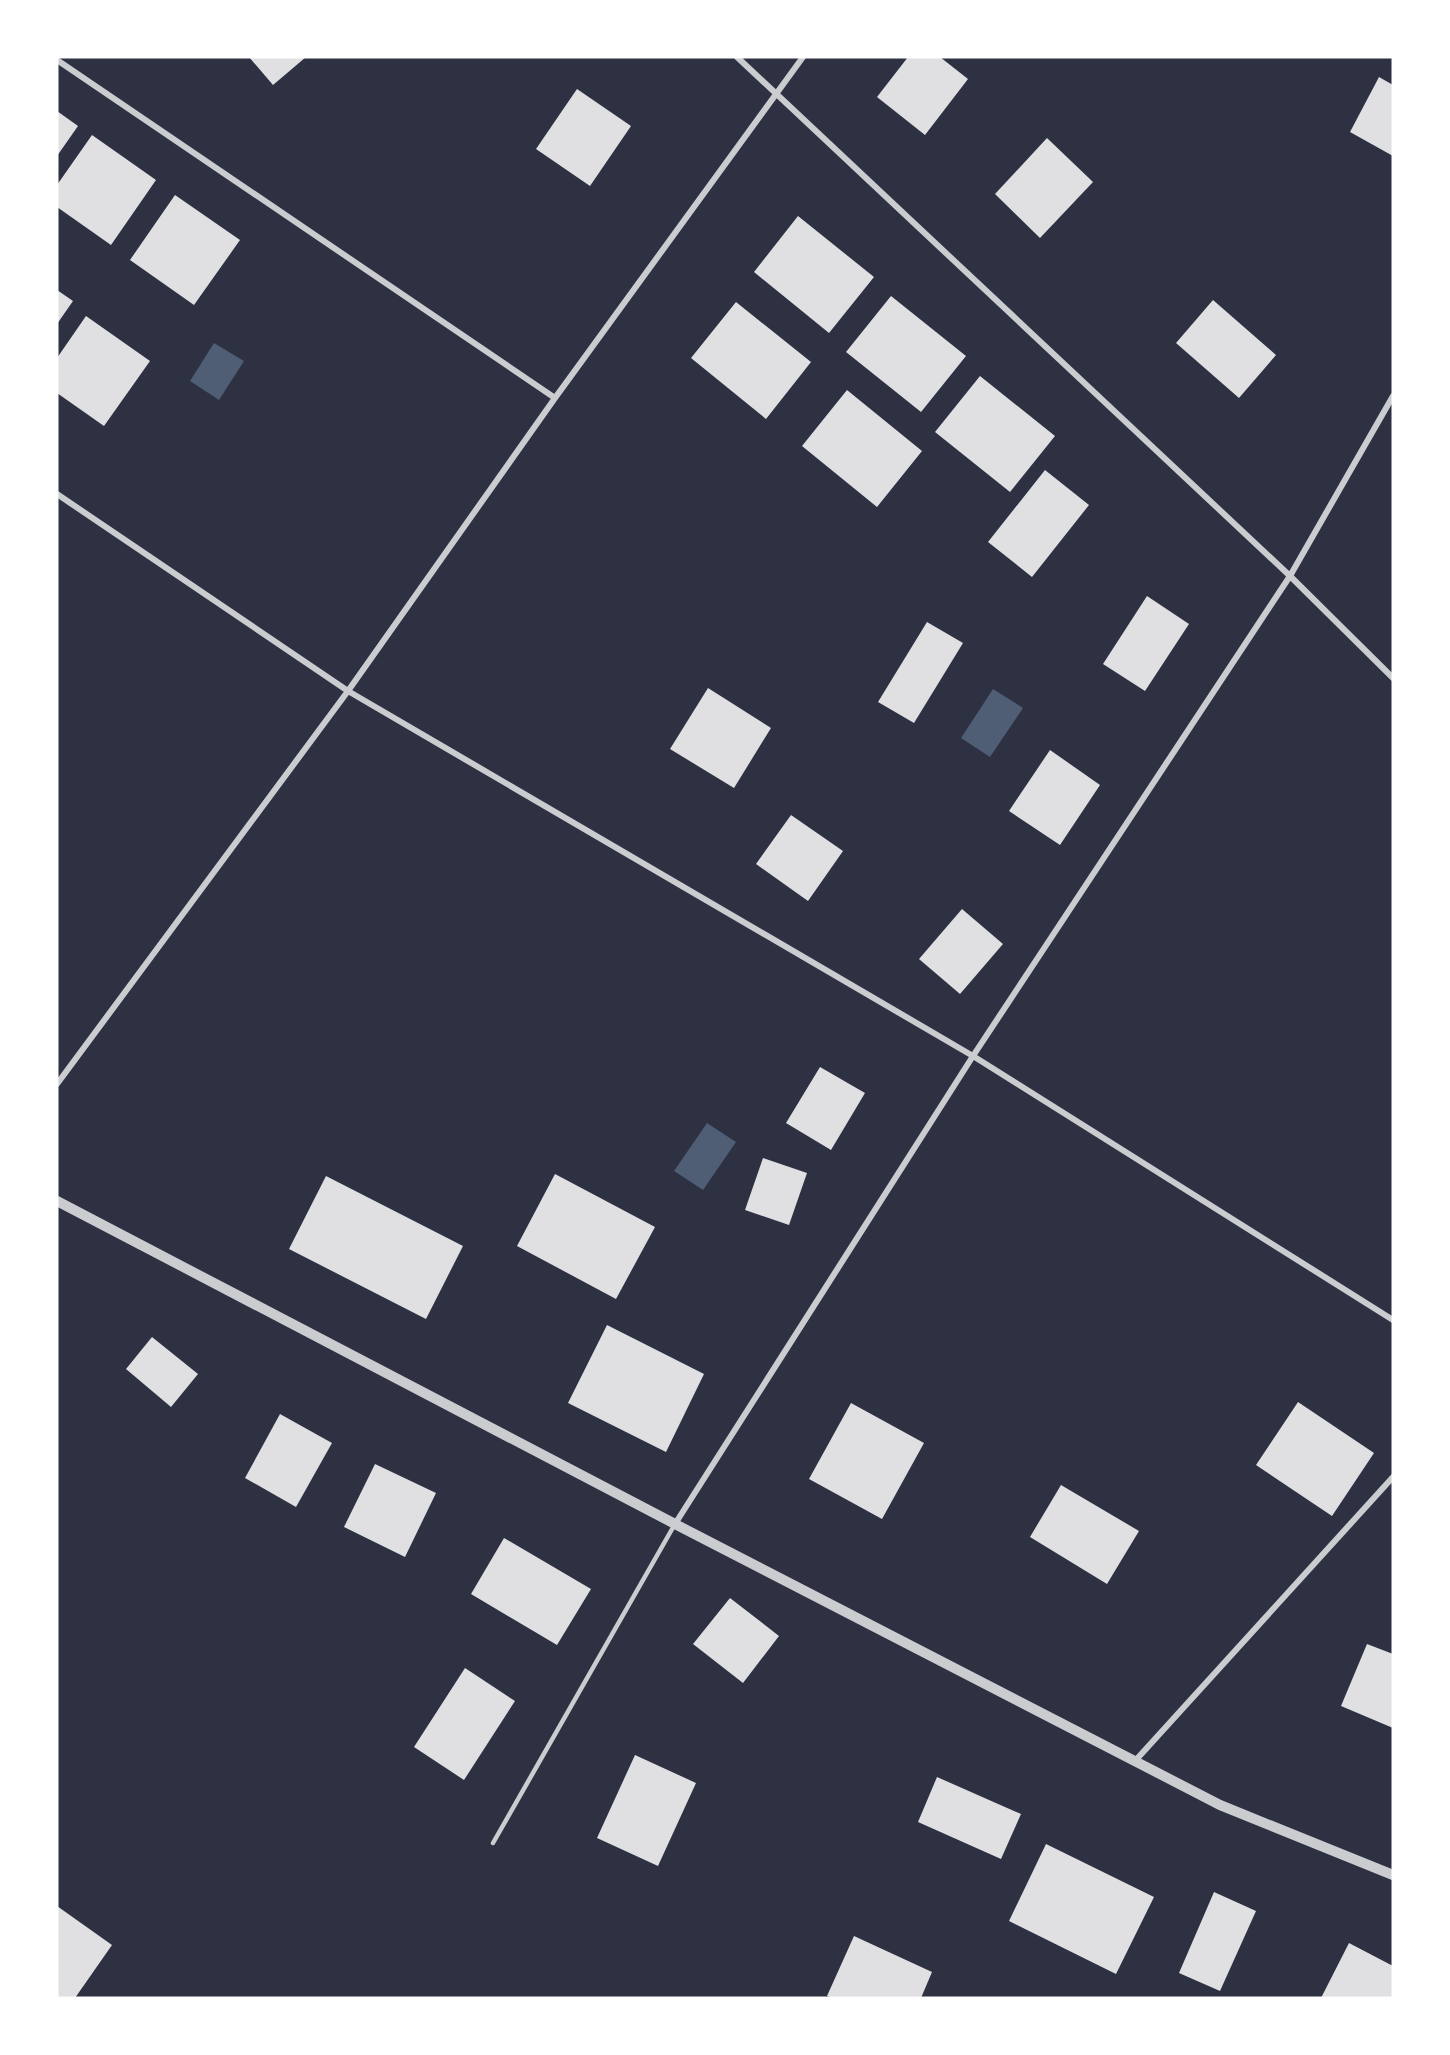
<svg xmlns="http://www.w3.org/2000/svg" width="1450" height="2055" viewBox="0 0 1450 2055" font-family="'IBM Plex Sans',sans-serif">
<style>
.water{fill:#4f5d75}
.building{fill:#e0e0e3}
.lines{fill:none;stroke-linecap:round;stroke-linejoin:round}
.service{stroke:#caccd0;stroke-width:4.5}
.minor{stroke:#caccd0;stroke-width:6}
.tertiary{stroke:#caccd0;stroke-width:10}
</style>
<rect width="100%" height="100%" fill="#2d3142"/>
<path class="water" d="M214,343l30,18 -25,39 -29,-19z
M993,689l30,19 -33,49 -29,-19z
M707,1123l29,19 -33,48 -29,-19z"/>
<path class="building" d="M249,57h57l-33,28z
M908,57h32l28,22 -43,56 -48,-38z
M1379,77l14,8v71l-43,-24z
M577,89l54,37 -41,60 -54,-37z
M57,111l21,15 -21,30z
M92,135l64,45 -45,65 -54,-38v-22z
M1047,138l46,44 -53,56 -45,-44z
M175,195l65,45 -46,65 -64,-45z
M798,216l76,61 -45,56 -75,-61z
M57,290l16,11 -16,23z
M891,296l75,60 -45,56 -75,-60z
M1213,300l63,55 -37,43 -63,-55z
M736,302l75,60 -45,57 -75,-61z
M86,316l64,45 -46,65 -47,-33v-35z
M980,376l75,60 -45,56 -75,-60z
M847,390l75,61 -45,56 -75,-61z
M1045,470l44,35 -57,72 -44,-35z
M1147,596l42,28 -44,67 -42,-27z
M927,622l36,21 -49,80 -36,-21z
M708,688l63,40 -37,60 -64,-39z
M1050,750l50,35 -40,60 -51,-34z
M791,815l52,36 -35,50 -52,-37z
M962,909l41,35 -43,50 -41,-35z
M820,1067l45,26 -34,57 -45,-27z
M763,1158l44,15 -18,52 -44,-15z
M555,1174l100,53 -39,72 -99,-53z
M326,1176l137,70 -37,73 -137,-70z
M607,1325l97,49 -38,78 -98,-49z
M152,1337l46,37 -27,33 -45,-38z
M1298,1402l76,51 -42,63 -76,-51z
M851,1403l73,40 -42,76 -73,-40z
M280,1414l52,29 -36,64 -51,-29z
M375,1464l61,29 -31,64 -61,-30z
M1061,1485l78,46 -32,53 -77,-47z
M504,1538l87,51 -34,56 -86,-51z
M730,1598l49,38 -36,47 -50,-39z
M1367,1644l26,10v74l-52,-22z
M465,1668l50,33 -51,79 -50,-33z
M635,1755l61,28 -38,83 -61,-28z
M937,1777l84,37 -20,45 -83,-37z
M1046,1844l108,53 -38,77 -107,-53z
M1214,1892l42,19 -36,80 -41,-18z
M57,1906l55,39 -37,53h-18z
M854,1936l78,36 -11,26h-88l-6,-2z
M1349,1943l44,23v32h-72z"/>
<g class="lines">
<path class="service" d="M493,1843l182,-319"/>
<path class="minor" d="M737,57l553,519 103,102
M57,60l498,338
M57,494l291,197 625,365 420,264
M57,1084l291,-393 207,-293 248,-341
M675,1524l298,-468 317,-480 103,-180
M1135,1761l258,-284"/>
<path class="tertiary" d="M57,1201l618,323 545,281 173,70"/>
</g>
<rect width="1450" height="2055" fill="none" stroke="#ffffff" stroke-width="117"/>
</svg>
